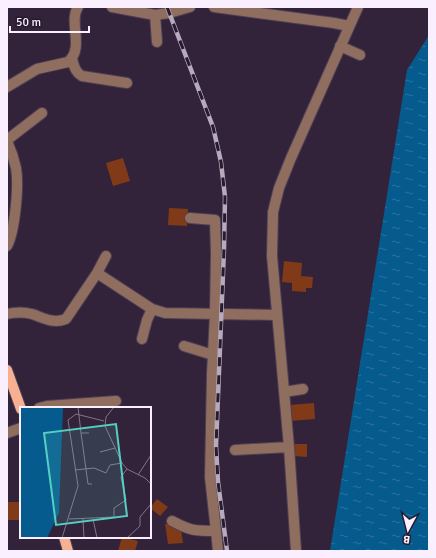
<svg xmlns="http://www.w3.org/2000/svg" width="436" height="558" viewBox="0 0 436 558" font-family="Signika,sans-serif">
<style>
.water{fill:url(#water-ripples)}
.building{fill:#813a17}
.lines{fill:none;stroke-linecap:round;stroke-linejoin:round}
.minor-casing{stroke:#4e4055;stroke-width:12}
.major-casing{stroke:#4e4055;stroke-width:12}
.minor{stroke:#906e5f;stroke-width:10}
.major{stroke:#f7b091;stroke-width:10}
.rail-casing{stroke:#b6aabc;stroke-width:4.5}
.rail{stroke:#281a2f;stroke-width:3;stroke-dasharray:9;stroke-linecap:butt}
.inset-road{fill:none;stroke:#827588;stroke-width:1}
.view{fill:#55cec4;fill-opacity:0.15;stroke:#55cec4;stroke-width:2}
.inset-edge{fill:none;stroke:#f9effe;stroke-width:2}
</style>
<defs>
<pattern id="water-ripples" width="26" height="14" patternUnits="userSpaceOnUse"><rect width="26" height="14" fill="#065b8e"/><path d="M2 4q2-2 4 0t4 0M15 11q2-2 4 0t4 0" fill="none" stroke="#2b739f"/></pattern>
</defs>
<rect width="100%" height="100%" fill="#32233a"/>
<path class="water" d="M429,35v516h-99l77,-481z"/>
<path class="building" d="M123,158l7,23 -17,5 -7,-23z
M169,208l19,1 -1,17 -19,-1z
M284,261l18,2 -1,13 12,1 -1,11h-6v4l-14,-1v-8l-10,-1z
M314,403l1,16 -25,2 -1,-16z
M294,444h13v13l-13,-1z
M157,499l11,8 -8,9 -10,-8z
M7,502h14v18h-14z
M180,522l3,21 -15,1 -3,-20z
M122,537l16,4 -3,10h-17z"/>
<g class="lines">
<g class="minor-casing">
<path id="minor" d="M112,7l43,8 14,-2 21,-6
M214,7l120,16 15,3
M155,15l2,27
M340,46l20,9
M72,59c2,7 3,13 10,17l45,7
M7,87l30,-18 31,-7c17,-14 0,-40 10,-55
M7,140l35,-27
M7,141c4,9 7,18 9,27 3,18 -1,63 -9,78
M190,218l25,2 1,33 -1,61 -3,60 -2,103 6,54
M97,273l9,-17
M7,314c8,-2 17,-2 25,0 12,4 21,10 34,5l31,-46 55,36 13,4 112,2
M142,339l5,-19 5,-11
M184,346l29,9
M284,392l19,-3
M39,408l8,-2 69,-5
M7,433l14,-5
M235,450l54,-3
M172,521c19,10 23,10 44,10l2,20
M296,551l-7,-104 -17,-191 1,-44 6,-24 12,-30 67,-151"/>
</g>
<g class="major-casing">
<path id="major" d="M7,370l14,39
M64,537l4,14"/>
</g>
<use href="#minor" class="minor"/>
<use href="#major" class="major"/>
<g class="rail-casing">
<path id="rail" d="M167,7l46,120 8,35 4,35 -1,52 -8,197 2,36 9,69"/>
</g>
<use href="#rail" class="rail"/>
</g>
<g transform="translate(20 407)">
<rect width="131" height="131" fill="#32233a"/>
<path d="M0,0h43l-4,106 -12,25h-27z" fill="#065b8e"/>
<path class="inset-road" d="M58,0l3,26h8M94,0l-8,10 -1,9 17,37 5,6 18,9 6,6M61,26l7,51h4M80,45l15,-4M55,63l19,-2 12,5 4,-8 12,-2M118,68l13,-20M49,112l45,-2v-9l12,-8 -5,-23 6,-8M63,112l1,19M73,112l4,19M42,131l16,-52 -10,-66 8,-6 28,7M107,131l13,-12v-9l11,-13"/>
<path class="view" d="M96,17l11,92 -71,9 -12,-92z"/>
<rect width="131" height="131" class="inset-edge"/>
</g>
<rect width="436" height="558" fill="none" stroke="#f9effe" stroke-width="16"/>
<g transform="translate(408 530) rotate(187)" stroke="#281a2f" stroke-width="3" paint-order="stroke">
<path d="M0-3L7 15L0 10L-7 15Z" fill="#f9effe"/>
<text y="-6" font-size="11" font-weight="bold" text-anchor="middle" fill="#f9effe">B</text>
</g>
<path d="M10 26v6h79v-6" fill="none" stroke="#f9effe" stroke-width="2"/>
<text x="16" y="26" font-size="12" fill="#f9effe" stroke="#281a2f" stroke-width="3" paint-order="stroke">50 m</text>
</svg>
